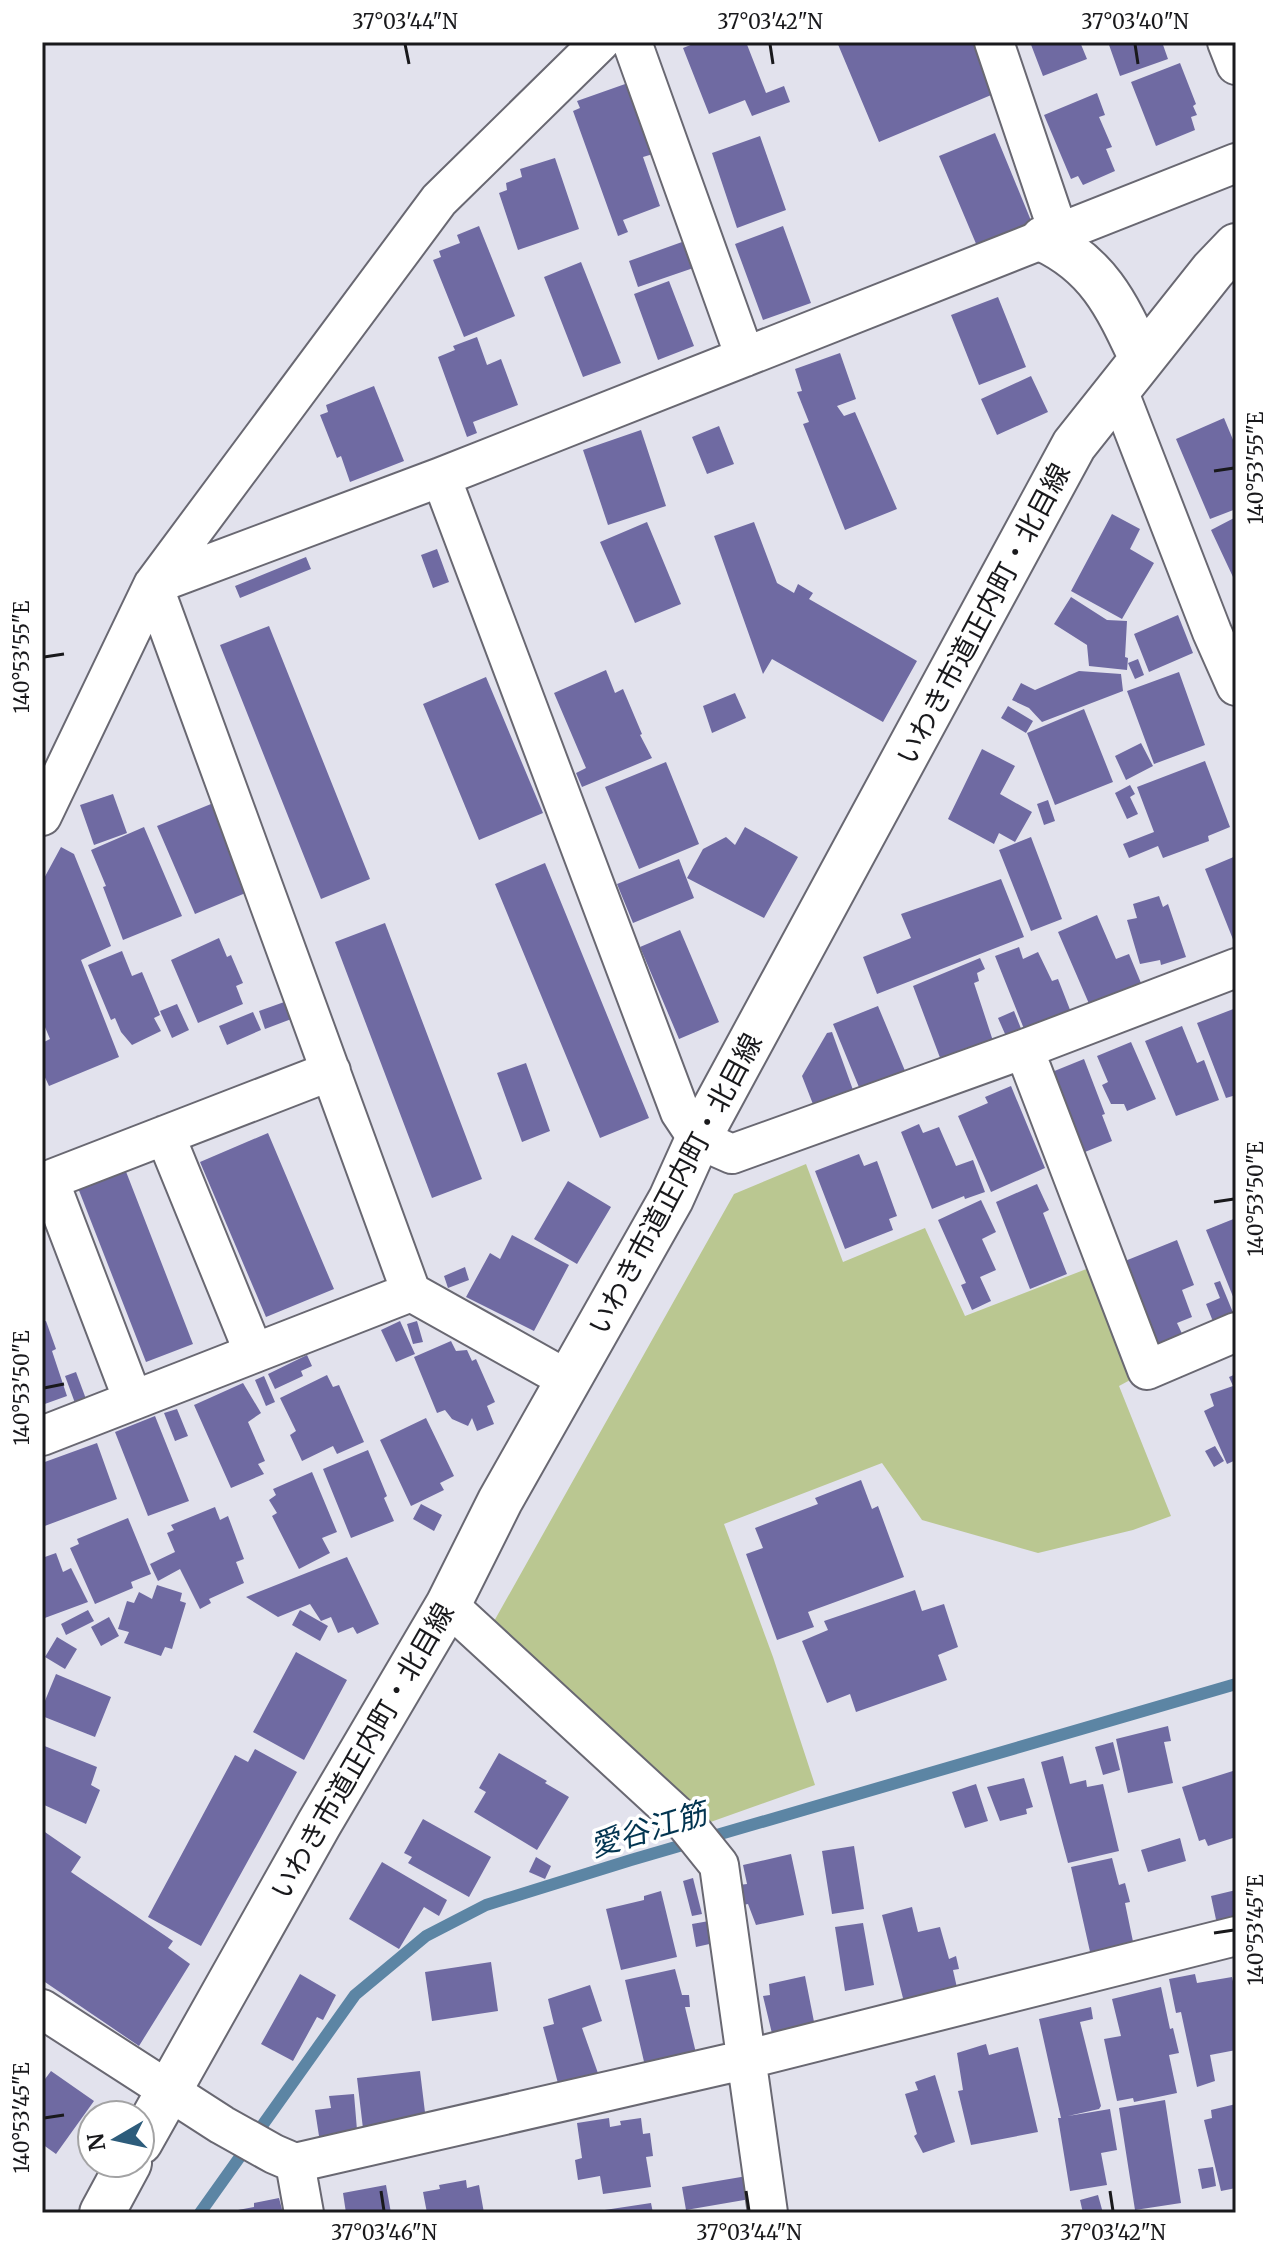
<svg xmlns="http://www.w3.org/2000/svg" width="1278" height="2255" viewBox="0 0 1278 2255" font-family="Merriweather,'Noto Sans JP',serif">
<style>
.green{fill:#bac791}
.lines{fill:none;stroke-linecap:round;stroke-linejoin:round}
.stream{stroke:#5c85a4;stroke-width:12}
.building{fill:#6f6aa2}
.minor-casing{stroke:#696872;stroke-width:42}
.tertiary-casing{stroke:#696872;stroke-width:48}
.minor{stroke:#fff;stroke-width:38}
.tertiary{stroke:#fff;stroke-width:44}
.ticks{fill:none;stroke:#19191c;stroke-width:3}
.labels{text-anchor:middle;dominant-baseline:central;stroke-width:7;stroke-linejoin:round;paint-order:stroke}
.street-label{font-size:28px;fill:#19191c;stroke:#fff}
.water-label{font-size:30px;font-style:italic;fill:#023450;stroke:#fff}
.neatline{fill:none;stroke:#19191c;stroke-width:3}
.ticks-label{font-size:20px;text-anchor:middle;fill:#19191c}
</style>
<rect width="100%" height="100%" fill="#e2e2ed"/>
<path class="green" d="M806,1164l37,98 82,-34 40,88 124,-48 43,111 -13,7 52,130 -38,14 -95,23 -116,-33 -40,-57 -158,61 49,133 42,128 -110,39 -217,-192 246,-438z"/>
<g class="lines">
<path class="stream" d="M200,2213l155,-218 71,-59 60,-31 145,-45 605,-176"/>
</g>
<path class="building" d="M698,42h48l20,51 18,-7 6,16 -38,14 -7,-16 -36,14 -26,-66z
M837,42h138l21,51 -117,49z
M1030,42h50l7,17 -44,17z
M1108,42h54l6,17 -48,17z
M1180,63l16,41 -3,2 4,9 -6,2 4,13 -39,16 -25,-64z
M628,83l25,71 -10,3 17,49 -37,14 5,12 -10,4 -45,-125 7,-3 -3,-7z
M1097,93l8,22 -6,2 13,30 -6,2 9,22 -32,14 -5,-9 -7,3 -27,-64z
M995,133l37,90 -55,23 -38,-90z
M760,136l26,74 -49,18 -25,-75z
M555,158l24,71 -61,21 -19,-57 8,-3 -1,-7 16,-6 -2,-8z
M479,226l36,90 -51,21 -31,-77 8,-3 -2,-6 21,-8 -3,-8z
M783,226l28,77 -48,17 -28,-76z
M696,237l9,27 -67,23 -9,-26z
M581,262l40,101 -38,14 -39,-100z
M669,281l25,65 -36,14 -24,-66z
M998,297l28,70 -47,18 -28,-70z
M477,337l10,28 14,-6 17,46 -45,17 4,11 -10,4 -29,-80 17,-7 -2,-4z
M840,353l16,46 -19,7 7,10 11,-4 42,97 -52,21 -42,-106 6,-2 -12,-30 5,-1 -7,-22z
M1031,376l17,36 -51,23 -16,-36z
M374,386l30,75 -54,21 -9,-26 -4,2 -17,-43 8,-3 -2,-7z
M1224,418l12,29v62l-26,10 -34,-80z
M719,426l15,38 -27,10 -15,-37z
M641,430l25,76 -58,19 -25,-75z
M1112,514l28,15 -10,20 24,14 -32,56 -51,-28z
M1236,517v59l-3,1 -22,-47z
M647,522l34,82 -46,19 -35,-81z
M754,522l23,61 17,10 4,-9 15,9 -4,6 108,62 -34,61 -111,-63 -9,15 -49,-138z
M437,549l12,33 -16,6 -12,-33z
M306,557l5,12 -71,29 -5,-12z
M1071,597l36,23 20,1 -2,36 3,1 -1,12 -38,-4 -2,-21 -33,-21z
M1178,615l15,38 -44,19 -15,-38z
M269,626l101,253 -49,20 -101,-254z
M1138,659l6,16 -9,4 -7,-16z
M606,670l9,23 8,-4 19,45 -2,1 12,23 -70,29 -6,-14 10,-5 -32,-75z
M1079,671l42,3 2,17 -81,31 -13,-14 -17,-8 9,-17 14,7z
M1179,672l26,73 -51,19 -27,-73z
M486,677l57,136 -64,27 -56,-136z
M735,693l11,25 -34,15 -9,-27z
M1008,706l25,15 -7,12 -25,-15z
M1084,709l29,73 -58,23 -28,-72z
M1141,743l12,23 -27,14 -11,-24z
M982,749l33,17 -15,28 32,18 -17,30 -16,-9 -5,11 -46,-25z
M1205,761l25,66 -22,9 1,5 -46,17 -5,-12 -29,12 -6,-14 31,-12 -17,-45z
M666,762l33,82 -60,25 -34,-82z
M1130,785l5,9 -5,3 8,17 -11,5 -12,-26z
M113,794l14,39 -33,12 -14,-40z
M1048,800l7,21 -11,4 -7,-21z
M211,804l37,88 -53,22 -38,-88z
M144,827l38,89 -59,24 -20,-53 3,-1 -15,-36z
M745,827l53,30 -34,61 -77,-40 16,-29 23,-12 9,8z
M1031,837l31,82 -31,12 -32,-81z
M61,847l13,7 37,92 -30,14 38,97 -70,29 -7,-15v-28l8,-4 -8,-19v-138z
M1236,856v91l-31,-78z
M679,859l15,39 -61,25 -16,-39z
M545,863l104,255 -49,20 -105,-254z
M1001,879l23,58 -147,57 -14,-37 48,-19 -10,-24z
M1159,896l4,11 5,-3 18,53 -25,8 -1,-5 -20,4 -13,-44 10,-2 -4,-14z
M1097,915l19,44 13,-5 12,29 -51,23 -32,-74z
M385,923l97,256 -50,19 -97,-256z
M680,930l39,92 -40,17 -39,-92z
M219,938l8,19 4,-2 12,28 -7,3 7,18 -45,19 -27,-63z
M1019,947l4,12 15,-7 14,29 6,-2 16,41 -46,19 -33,-83z
M122,951l10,25 10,-4 18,43 -6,3 7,13 -29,14 -11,-13 -6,-14 -4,2 -23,-55z
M980,958l5,11 -8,4 2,8 -5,2 20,61 -52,19 -29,-77z
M287,1001l7,17 -29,11 -6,-18z
M177,1004l12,26 -17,8 -12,-27z
M878,1006l30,72 -45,19 -30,-73z
M1236,1008v87l-10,3 -29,-75z
M1014,1011l10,25 -15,7 -11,-25z
M253,1012l8,18 -34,15 -8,-19z
M1182,1026l15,37 7,-3 15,40 -43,16 -31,-75z
M832,1032l25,69 -39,16 -16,-41 25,-43z
M1131,1042l25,57 -29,12 -3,-7h-13l-9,-19 6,-3 -11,-26z
M1084,1059l21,55 -3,1 10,26 -32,13 -28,-82z
M526,1063l24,68 -28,11 -25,-69z
M1011,1086l34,82 -54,24 -33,-76 30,-13 -3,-6z
M919,1124l4,9 16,-6 17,39 17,-6 12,32 -20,7 -1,-3 -32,13 -31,-77z
M268,1133l66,156 -68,28 -66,-155z
M859,1154l5,12 13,-5 20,55 -8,3 4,11 -48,19 -30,-78z
M125,1169l68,175 -47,18 -68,-174z
M568,1181l43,26 -34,57 -43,-25z
M1037,1184l12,26 -6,3 24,61 -37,15 -34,-87z
M981,1200l15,32 -14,7 14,31 -16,7 11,24 -19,9 -11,-25 5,-2 -28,-63z
M1236,1218v86l-30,-74z
M512,1235l57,30 -35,66 -68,-34 24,-44 10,6z
M1177,1240l17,45 -12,5 10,27 -15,6 8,17 -22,10 -16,-16 -22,-73z
M465,1267l4,13 -21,8 -4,-12z
M1220,1281l14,34 -20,9 -8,-20 14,-6 -6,-15z
M46,1321l10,28 -4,2 15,45 -25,9v-83z
M400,1321l15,33 -19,8 -15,-32z
M417,1321l6,21 -10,2 -6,-20z
M451,1341l5,10 11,-1 5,11 4,-2 19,43 -8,4 7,18 -17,7 -5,-13 -4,8 -16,-7 -7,-9 -8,3 -23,-56z
M307,1355l5,11 -11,5 2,5 -28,13 -7,-15z
M76,1372l10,27 -11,4 -10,-27z
M1236,1374v86l-9,4 -23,-53 10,-5 -4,-12 23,-8 -4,-9z
M327,1375l6,12 6,-2 25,57 -27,12 -4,-8 -31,15 -12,-26 6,-4 -16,-33z
M264,1376l11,26 -9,4 -11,-26z
M243,1383l18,30 -13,9 17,39 -7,3 6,10 -33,14 -37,-83z
M177,1409l11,27 -13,5 -11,-28z
M155,1416l34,85 -41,15 -33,-84z
M426,1418l28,58 -14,7 4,7 -33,16 -31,-66z
M97,1443l20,56 -75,28v-64z
M1215,1446l9,15 -10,6 -9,-16z
M368,1450l19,46 -3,2 10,23 -43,17 -28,-69z
M312,1472l25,60 -15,6 8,15 -31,16 -27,-53 5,-3 -8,-13 7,-5 -3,-6z
M861,1480l11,29 6,-3 26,71 -96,35 6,15 -37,13 -31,-86 17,-6 -8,-20 63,-24 -3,-6z
M421,1504l21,11 -8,16 -21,-12z
M215,1507l5,13 8,-4 16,43 -8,3 8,21 -35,16 2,4 -11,6 -20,-40 -22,12 -8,-17 25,-12 -8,-19 7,-3 -3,-5z
M128,1518l23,56 -20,8 2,6 -38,16 -25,-56 9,-4 -2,-5z
M56,1553l7,19 8,-4 17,34 -46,17v-61z
M347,1557l32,67 -22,10 -4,-7 -15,6 -7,-16 -10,4 -11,-17 -32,13 -32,-20z
M157,1585l25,8 -2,8 6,2 -14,46 -7,-2 -4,9 -37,-13 5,-11 -11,-3 9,-28 7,2 5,-11 13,7z
M915,1590l7,21 22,-7 14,43 -20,8 9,25 -91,32 -6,-18 -23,9 -25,-62 26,-11 -4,-9z
M88,1610l6,11 -28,14 -5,-11z
M300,1610l28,16 -8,15 -28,-16z
M109,1617l10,19 -18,10 -10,-19z
M57,1637l20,12 -12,20 -20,-12z
M296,1652l51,28 -43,80 -51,-28z
M56,1674l55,23 -16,40 -53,-21v-8z
M1168,1726l3,15 -7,1 9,41 -45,10 -12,-54z
M1113,1742l7,28 -17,5 -8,-28z
M42,1745l55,22 -6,18 9,5 -14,34 -44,-20z
M255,1749l42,23 -96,174 -53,-29 87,-162 13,7z
M499,1753l48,28 -2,2 24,14 -32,53 -63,-38 12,-20 -7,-4z
M1063,1756l7,28 16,-4 1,7 16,-3 16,67 -51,12 -27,-101z
M1236,1770v67l-28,9 -3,-7 -6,2 -17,-54z
M1024,1778l9,29 -7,2 1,5 -27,7 -13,-34z
M976,1784l12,37 -23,7 -13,-36z
M423,1819l68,38 -22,40 -61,-34 4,-6 -8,-4z
M42,1830l39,27 -10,15 102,69 -5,7 22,16 -51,82 -97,-66z
M1180,1838l6,23 -38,11 -7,-22z
M854,1846l10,63 -32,5 -10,-63z
M791,1854l13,61 -48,10 -8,-21 -5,1 -4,-20 8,-1 -4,-19z
M536,1857l15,9 -6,13 -16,-7z
M1112,1858l7,27 6,-2 5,19 -5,1 11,53 -43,9 -22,-98z
M382,1862l65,38 -8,16 -15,-9 -25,42 -50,-30z
M693,1878l9,36 -10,2 -9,-35z
M1236,1890v39h-18l-7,-33z
M661,1891l16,66 -56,13 -15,-61 38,-9v-4z
M912,1907l6,25 22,-5 9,32 7,-3 3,13 -6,1 7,31 -53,13 -25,-99z
M709,1921l5,22 -18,4 -4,-23z
M863,1923l11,62 -29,6 -10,-64z
M491,1962l7,49 -66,10 -7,-49z
M675,1969l7,26h7l1,12h-5l11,46 -51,13 -20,-86z
M300,1974l36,21 -13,25 -6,-3 -24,44 -32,-17z
M1195,1974l2,9 35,-6 4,18v55l-26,5 5,26 -18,6 -16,-75 -5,1 -7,-34z
M805,1976l12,61 -42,9 -12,-50 7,-1 -1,-11z
M590,1985l12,36 -20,7 17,48 -40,11 -16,-60 11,-3 -6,-25z
M1161,1987l9,42 3,-1 6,25 -10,2 8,38 -43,9 -1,-4 -16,3 -13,-62 17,-3 -9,-37z
M1091,2007l2,12 -13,3 21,84 -2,3 -31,7 42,-7 7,41 -16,3 6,32 -37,6 -12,-73h3l-22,-99z
M986,2044l3,11 29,-8 20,85 -67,13 -13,-54 5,-1 -6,-37z
M51,2071l43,30 -38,53 -14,-10v-61z
M420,2071l7,58 -63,8 -7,-59z
M935,2075l20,67 -32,11 -9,-17 3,-2 -12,-40 13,-4 -3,-8z
M354,2094l3,36h-6l3,15 -33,4 -6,-39 16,-2 -2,-12z
M1165,2100l16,103 -46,7 -16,-102z
M1236,2104v84l-15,3 -17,-71 8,-2 -1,-8z
M609,2118l1,9 11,-2 -1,-4 21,-3 2,16 7,-1 3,23 -7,1 5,30 -48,7 -3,-18 -22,4 -3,-20 7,-2 -5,-35z
M1213,2167l3,19 -14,3 -4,-20z
M747,2176l3,23 -64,11 -4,-23z
M466,2180l1,8 12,-3 5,28h-57l-4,-21 17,-3 -1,-4z
M386,2185l5,28h-45l-3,-20z
M1098,2195l5,18h-20l-3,-13z
M279,2198l4,15h-45v-3l16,-3v-4z
M651,2203l2,10h-55v-2z"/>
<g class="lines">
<g class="minor-casing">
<path id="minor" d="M632,42l113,315
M994,42l65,192
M1227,42l9,23
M1118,390l94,242 24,54
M441,477l239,635 18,27 34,15 292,-105 212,-81
M42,816l111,-231 286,-385 161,-158
M1024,1049l123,321 89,-38
M165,1135l89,218
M411,1292l-258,-707 288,-108 795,-314
M133,1400l-84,-220 282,-109
M42,1436l369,-144 159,89
M448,1605l238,219 33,41 49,348
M42,2009l180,116 52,29 21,9 453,-104 488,-123
M295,2163l9,50"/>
</g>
<g class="tertiary-casing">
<path id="tertiary" d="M1043,239c56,26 74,67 99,120
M140,2142l179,-318 129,-219 52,-104 171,-302 27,-60 376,-694 139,-175 23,-24
M102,2213l27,-50"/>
</g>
<use href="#minor" class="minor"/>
<use href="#tertiary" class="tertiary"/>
</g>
<path class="ticks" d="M405,44l4,20M770,44l3,20M1135,44l3,20M1214,471l20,-3M44,657l20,-3M1214,1202l20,-3M44,1388l20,-4M1214,1933l20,-3M44,2118l20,-3M381,2191l3,20M746,2191l3,20M1110,2191l3,20"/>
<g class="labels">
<g class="street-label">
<text transform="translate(983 614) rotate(-62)">いわき市道正内町・北目線</text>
<text transform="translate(675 1184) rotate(-62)">いわき市道正内町・北目線</text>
<text transform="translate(362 1751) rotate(-60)">いわき市道正内町・北目線</text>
</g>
<g class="water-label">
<text transform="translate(648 1829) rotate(-17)">愛谷江筋</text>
</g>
</g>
<rect width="1278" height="2255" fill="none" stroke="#ffffff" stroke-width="88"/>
<g transform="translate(116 2139) rotate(261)"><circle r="38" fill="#ffffff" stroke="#a3a3a4" stroke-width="2"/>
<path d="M0-6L14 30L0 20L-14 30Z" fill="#2d5c7b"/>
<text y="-12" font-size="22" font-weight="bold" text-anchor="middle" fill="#19191c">N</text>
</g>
<rect x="44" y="44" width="1190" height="2167" class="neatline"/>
<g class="ticks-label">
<text x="405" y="29">37°03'44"N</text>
<text x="770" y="29">37°03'42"N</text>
<text x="1135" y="29">37°03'40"N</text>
<text transform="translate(1256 468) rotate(-90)" y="7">140°53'55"E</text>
<text transform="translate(22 657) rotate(-90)" y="7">140°53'55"E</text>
<text transform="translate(1256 1199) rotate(-90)" y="7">140°53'50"E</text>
<text transform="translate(22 1388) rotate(-90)" y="7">140°53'50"E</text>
<text transform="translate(1256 1930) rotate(-90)" y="7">140°53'45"E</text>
<text transform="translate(22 2118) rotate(-90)" y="7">140°53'45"E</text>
<text x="384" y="2240">37°03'46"N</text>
<text x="749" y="2240">37°03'44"N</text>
<text x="1113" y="2240">37°03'42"N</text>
</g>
</svg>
